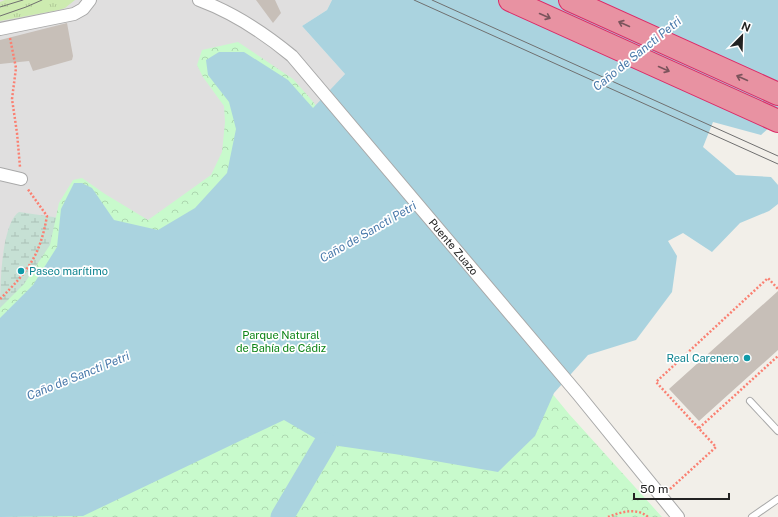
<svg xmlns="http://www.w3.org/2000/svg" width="778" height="517" viewBox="0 0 778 517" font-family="'Public Sans',sans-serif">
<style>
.residential{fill:#e0dfdf}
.grass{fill:url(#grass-tufts)}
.wetland{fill:url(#wetland-marsh)}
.park{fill:url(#park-crowns)}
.water{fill:#aad3df}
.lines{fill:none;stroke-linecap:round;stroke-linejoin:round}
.river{stroke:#aad3df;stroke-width:23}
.building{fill:#c7bfb8}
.lane-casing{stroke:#a9a9a9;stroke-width:8}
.street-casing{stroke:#a9a9a9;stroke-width:14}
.highway-casing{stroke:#dc2a67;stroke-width:24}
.path{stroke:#fa8072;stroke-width:2.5;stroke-dasharray:2 2;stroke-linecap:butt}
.lane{stroke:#fff;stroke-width:6}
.street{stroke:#fff;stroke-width:12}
.highway{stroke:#e892a2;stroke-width:22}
.tram{stroke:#707070;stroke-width:1}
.oneway{stroke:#7b545c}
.culture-dot{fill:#0f9aa8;stroke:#fff;stroke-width:1.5}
.labels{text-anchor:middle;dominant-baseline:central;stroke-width:3.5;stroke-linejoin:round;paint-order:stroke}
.street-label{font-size:11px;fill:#222;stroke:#fff}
.culture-label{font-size:11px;fill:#0d838f;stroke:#fff;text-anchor:start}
.park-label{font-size:11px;fill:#0c8416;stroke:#fff}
.water-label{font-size:12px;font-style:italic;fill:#4a7aab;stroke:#fff}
</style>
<defs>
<pattern id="grass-tufts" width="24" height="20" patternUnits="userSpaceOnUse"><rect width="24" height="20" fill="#cdebb0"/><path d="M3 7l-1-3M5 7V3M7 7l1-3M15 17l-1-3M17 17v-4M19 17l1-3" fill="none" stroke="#b0c997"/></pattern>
<pattern id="wetland-marsh" width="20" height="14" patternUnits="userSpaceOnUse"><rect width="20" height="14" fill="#c6e0d4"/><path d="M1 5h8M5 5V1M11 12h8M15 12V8" fill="none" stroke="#aac0b6"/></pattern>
<pattern id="park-crowns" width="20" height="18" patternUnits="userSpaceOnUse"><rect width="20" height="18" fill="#c8facc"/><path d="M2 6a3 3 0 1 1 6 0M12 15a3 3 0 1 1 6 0" fill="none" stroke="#acd6af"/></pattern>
</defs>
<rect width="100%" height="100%" fill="#f2efe9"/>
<path class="residential" d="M0,0h332l-5,10 -25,16 43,48 -32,35 -84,-7 -2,71 -69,57 -97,-21 -61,104z"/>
<path class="grass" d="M5,0h70l-10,8 -6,2 -59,11v-19z"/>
<path class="wetland" d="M19,212l41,6 -3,29 -57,71c0,-25 0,-93 19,-106z"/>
<path class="park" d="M238,42l55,37 16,18 260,317 93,103h-662v-209l24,-24 26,-39 9,-42 14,-23 9,-2 23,16 43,26 63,-45 11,-23 3,-30 -1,-16 -21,-29 -6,-12 5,-15z"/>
<path class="water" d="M332,0h446v120l-17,15 -48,-13 -10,25 33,28 35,2 7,8v19l-9,7 -29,12 -28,29 -29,-19 -15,8 9,15 -5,36 -36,48 -48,15 -34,38 -19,43 -37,36 -97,-17 -76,-11 -41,-24 -201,96 -83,1v-199l33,-33 24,-38 4,-38 13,-26h8l10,5 22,32 44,10 37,-22 32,-35 9,-44 -7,-27 -21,-27 -2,-15 13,-8h25l44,28 25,28 32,-34 -43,-48 25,-16z"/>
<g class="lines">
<path class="river" d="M282,517l43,-73"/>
</g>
<path class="building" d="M256,0h19l6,13 -8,10z
M67,23l6,33 -1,4 -39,11 -4,-10 -29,3v-24z
M778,291v59l-79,71 -30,-32z"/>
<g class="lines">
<g class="lane-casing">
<path id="lane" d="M750,401l28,30
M752,517l26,-18"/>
</g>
<g class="street-casing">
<g id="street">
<path id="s1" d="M199,0c35,13 64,32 93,56l286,338 100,123"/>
<path d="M0,29l74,-15 9,-5 7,-9"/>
<path d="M0,174l21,5"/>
</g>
</g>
<g class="highway-casing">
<path id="highway" d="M510,0l268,121
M570,0l208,94"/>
</g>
<path class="path" d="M10,38l6,30 -4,31 5,34 3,34
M0,299c28,-28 40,-43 47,-83l-20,-28
M699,428l79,-72
M670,489l46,-42 -60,-65 112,-104 10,11
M608,517c13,-5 29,-10 40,0"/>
<use href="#lane" class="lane"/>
<use href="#street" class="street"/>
<use href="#highway" class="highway"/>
<path class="tram" d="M414,0l364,164
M432,0l346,156
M0,7l23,-7
M0,16l26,-9 16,-7"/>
</g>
<defs><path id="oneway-shaft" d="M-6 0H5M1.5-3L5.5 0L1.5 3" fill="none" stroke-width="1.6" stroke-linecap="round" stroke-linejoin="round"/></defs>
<g class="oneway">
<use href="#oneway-shaft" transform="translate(545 16) rotate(24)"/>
<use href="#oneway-shaft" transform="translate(624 24) rotate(-156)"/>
<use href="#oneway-shaft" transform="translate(664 69) rotate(24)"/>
<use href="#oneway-shaft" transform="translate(742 78) rotate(-156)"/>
</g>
<g class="culture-dot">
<circle cx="21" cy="271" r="4"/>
<circle cx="747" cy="358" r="4"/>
</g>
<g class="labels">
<g class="street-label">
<text stroke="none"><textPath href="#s1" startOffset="359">Puente Zuazo</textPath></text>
</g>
<g class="culture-label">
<text x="29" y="271">Paseo marítimo</text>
<text x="739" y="358" text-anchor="end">Real Carenero</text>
</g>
<g class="park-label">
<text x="281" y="335">Parque Natural<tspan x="281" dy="13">de Bahía de Cádiz</tspan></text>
</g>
<g class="water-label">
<text transform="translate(637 54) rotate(-39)">Caño de Sancti Petri</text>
<text transform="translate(368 232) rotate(-30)">Caño de Sancti Petri</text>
<text transform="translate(78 376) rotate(-22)">Caño de Sancti Petri</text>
</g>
</g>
<g transform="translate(742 36) rotate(23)" stroke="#ffffff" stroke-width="3" paint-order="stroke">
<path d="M0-3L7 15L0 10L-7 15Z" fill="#222222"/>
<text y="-6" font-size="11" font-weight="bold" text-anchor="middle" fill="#222222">N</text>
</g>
<path d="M634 493v6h95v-6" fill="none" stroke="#222222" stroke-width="2"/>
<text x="640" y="493" font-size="12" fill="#222222" stroke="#ffffff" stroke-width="3" paint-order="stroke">50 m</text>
</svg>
